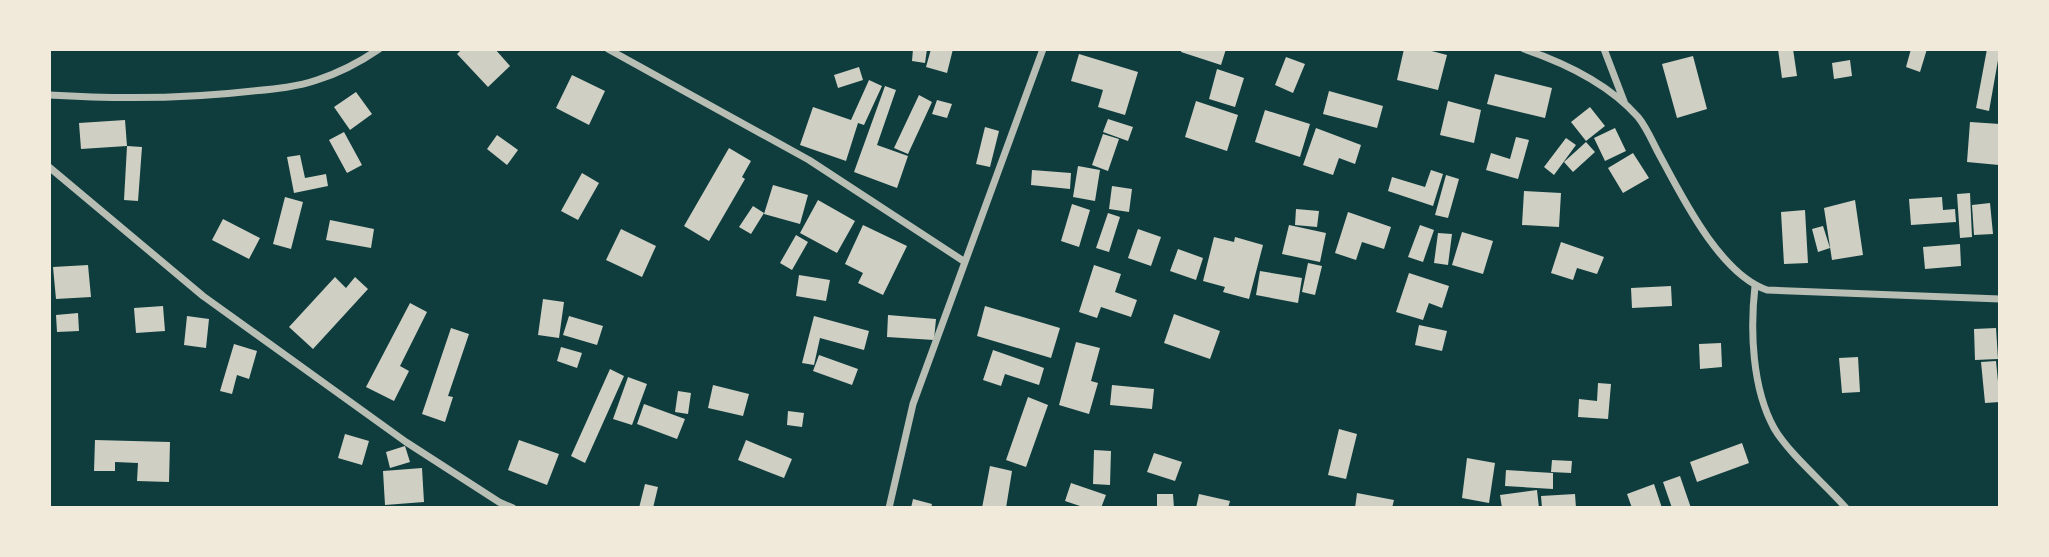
<svg xmlns="http://www.w3.org/2000/svg" width="2049" height="557" viewBox="0 0 2049 557" font-family="'Source Sans 3',sans-serif">
<style>
.building{fill:#cfcfc3}
.lines{fill:none;stroke-linecap:round;stroke-linejoin:round}
.minor{stroke:#b8beb3;stroke-width:7}
</style>
<rect width="100%" height="100%" fill="#0f3d3e"/>
<path class="building" d="M462,49h33l15,17 -22,21 -31,-33z
M913,49h14l-2,14 -13,-2z
M931,49h22l-6,24 -21,-6z
M1182,49h44l-5,16 -40,-13z
M1404,49h20l23,6 -9,35 -41,-10z
M1778,49h15l4,27 -15,2z
M1911,49h16l-7,23 -14,-5z
M1987,49h13l-11,62 -13,-3z
M1079,54l59,18 -13,43 -27,-8 5,-17 -32,-9z
M1693,56l14,53 -30,9 -15,-54z
M1286,57l19,7 -12,29 -18,-8z
M1850,60l2,16 -18,3 -2,-16z
M859,67l4,13 -25,8 -4,-13z
M1217,69l27,9 -9,29 -26,-8z
M1495,74l57,14 -7,30 -58,-14z
M572,75l33,16 -16,34 -33,-17z
M869,80l13,6 -18,39 -6,-2 -12,38 -46,-16 13,-38 38,13z
M885,86l11,4 -19,55 31,11 -11,32 -43,-16z
M1329,91l54,15 -6,22 -54,-14z
M356,92l16,22 -22,16 -16,-23z
M919,95l13,7 -24,52 -14,-6z
M937,100l15,4 -5,14 -15,-4z
M1196,101l42,14 -11,36 -42,-14z
M1448,101l33,9 -7,33 -34,-8z
M1590,107l15,19 -19,15 -15,-19z
M1265,110l45,14 -10,33 -45,-15z
M1108,119l25,8 -5,14 -25,-9z
M125,120l2,26 -46,3 -2,-26z
M1970,122l30,2 -1,41 -32,-3z
M985,127l14,4 -9,36 -14,-3z
M1316,128l45,17 -6,19 -16,-6 -6,17 -30,-10z
M1615,128l11,23 -21,10 -11,-23z
M344,132l18,33 -15,8 -18,-33z
M1103,134l16,5 -11,32 -16,-6z
M497,135l21,15 -11,15 -20,-16z
M1516,137l13,3 -11,39 -32,-9 5,-17 19,6z
M1566,138l10,7 -22,30 -10,-8z
M1586,142l9,10 -22,20 -9,-10z
M127,146l15,1 -4,54 -14,-1z
M729,148l22,13 -9,16 3,2 -36,62 -25,-15z
M1633,153l16,25 -26,15 -15,-25z
M300,155l5,23 21,-4 2,12 -34,7 -7,-36z
M1078,166l22,4 -5,31 -22,-4z
M1032,170l39,3 -1,16 -39,-4z
M1431,170l12,4 -10,32 -45,-15 4,-14 33,10z
M582,173l17,10 -21,37 -17,-9z
M1446,175l13,4 -11,39 -13,-3z
M773,185l35,10 -8,29 -36,-10z
M1112,186l20,3 -3,23 -20,-3z
M1524,191l37,2 -2,34 -37,-2z
M1970,193l2,44 -12,1 -3,-44z
M285,197l18,5 -12,47 -18,-5z
M1942,197l1,13 12,-1 1,13 -45,3 -2,-26z
M818,200l37,21 -18,32 -37,-20z
M1855,200l8,55 -31,5 -8,-52z
M1990,203l3,31 -19,1 -2,-30z
M1072,204l18,6 -11,37 -18,-6z
M753,206l11,7 -13,21 -12,-7z
M1296,209l23,2 -2,16 -22,-2z
M1805,210l3,53 -24,1 -3,-52z
M1348,212l43,15 -7,22 -22,-7 -6,18 -21,-7z
M1108,213l12,4 -11,35 -13,-4z
M223,219l37,19 -11,21 -37,-19z
M330,220l44,9 -3,19 -45,-8z
M863,225l44,21 -24,49 -25,-12 5,-10 -18,-9z
M1289,225l37,8 -6,29 -38,-8z
M1420,225l14,5 -11,32 -15,-5z
M1823,226l7,22 -12,4 -6,-23z
M621,229l35,17 -14,31 -36,-17z
M1138,229l23,8 -10,29 -23,-8z
M1462,232l31,9 -10,33 -31,-9z
M1438,233l14,1 -4,31 -14,-2z
M796,235l12,7 -16,28 -12,-7z
M1214,237l20,5 1,-5 28,8 -14,54 -26,-7 2,-5 -22,-6z
M1561,242l43,15 -7,17 -20,-6 -4,12 -22,-7z
M1960,244l1,22 -36,3 -2,-22z
M1178,249l25,9 -7,22 -26,-9z
M1308,263l14,3 -7,29 -13,-3z
M88,265l3,32 -35,2 -3,-32z
M1094,265l27,9 -6,18 22,8 -6,17 -30,-10 -4,11 -18,-6z
M1260,271l42,7 -4,25 -42,-8z
M1409,273l40,13 -7,22 -13,-5 -6,17 -27,-8z
M799,275l31,5 -4,21 -30,-5z
M335,277l11,11 9,-11 13,12 -55,60 -24,-22z
M1671,286l1,20 -40,2 -1,-20z
M543,299l21,3 -5,36 -21,-3z
M410,303l17,9 -27,54 9,5 -15,30 -28,-14z
M163,306l2,25 -29,2 -2,-25z
M985,306l75,22 -9,30 -74,-22z
M78,313l1,18 -22,1 -1,-17z
M1174,314l46,17 -10,28 -46,-16z
M888,315l48,4 -2,21 -47,-3z
M187,316l22,3 -3,29 -22,-3z
M569,316l34,10 -6,19 -34,-10z
M814,316l55,15 -5,19 -44,-12 -6,27 -12,-2z
M1419,325l28,6 -5,20 -27,-6z
M451,328l18,6 -21,62 5,1 -8,25 -23,-8z
M1996,328l2,31 -23,1 -1,-31z
M1076,342l24,6 -9,33 7,2 -9,31 -30,-9z
M1721,343l1,24 -22,2 -1,-25z
M234,344l23,7 -8,28 -12,-4 -5,19 -12,-3z
M561,347l21,6 -5,15 -20,-7z
M993,350l51,18 -5,17 -34,-11 -4,12 -18,-6z
M819,355l39,14 -6,16 -39,-14z
M1858,357l2,35 -18,1 -3,-35z
M1996,361l4,41 -15,1 -4,-41z
M610,369l14,7 -39,87 -14,-7z
M628,377l19,7 -15,41 -19,-6z
M1598,383l13,1 -3,35 -30,-2 1,-18 18,2z
M713,385l36,9 -6,22 -35,-8z
M1112,385l42,4 -2,20 -42,-4z
M678,391l13,2 -3,21 -13,-2z
M1028,397l20,8 -22,62 -20,-7z
M644,404l41,15 -8,20 -40,-15z
M788,411l16,2 -2,14 -15,-2z
M1339,429l18,5 -11,45 -18,-4z
M345,434l24,7 -7,24 -24,-7z
M95,440l75,2 -1,40 -32,-1 1,-18 -23,-1v9h-21z
M519,440l40,14 -12,31 -39,-15z
M746,440l46,19 -8,19 -46,-18z
M1742,443l7,20 -52,19 -7,-20z
M405,446l5,16 -20,6 -4,-16z
M1094,450l17,1 -1,34 -17,-1z
M1154,453l28,9 -7,19 -28,-9z
M1467,458l28,5 -6,40 -27,-5z
M1552,460l20,1 -1,12 -20,-1z
M990,466l22,5 -6,37h-24z
M422,468l2,34 -39,3 -2,-34z
M1506,470l47,3v16l-48,-3z
M1680,476l11,32h-19l-9,-26z
M1071,483l35,12 -5,13h-15l-21,-7z
M645,484l13,3 -5,21h-14z
M1654,484l8,24h-30l-5,-14z
M1537,490l2,18h-37l-2,-13z
M1357,493l37,7 -2,8h-37z
M1157,494h16l1,14h-17z
M1199,494l31,7 -2,7h-32z
M1575,494l1,14h-34l-1,-12z
M913,499l19,5 -1,4h-20z"/>
<g class="lines">
<path class="minor" d="M608,49l201,111 156,102
M1524,49c41,14 85,35 114,68 9,11 15,26 21,37 23,43 61,120 108,136l233,9
M1604,49l21,55
M49,95c68,4 136,4 204,-4 21,-2 44,-4 64,-11 22,-7 43,-18 62,-31
M49,167l154,129 203,146 93,60 14,6
M1755,286c-5,44 -3,102 19,142 15,26 51,56 72,80
M889,508l24,-104 130,-355"/>
</g>
<rect width="2049" height="557" fill="none" stroke="#f1e9da" stroke-width="102"/>
</svg>
